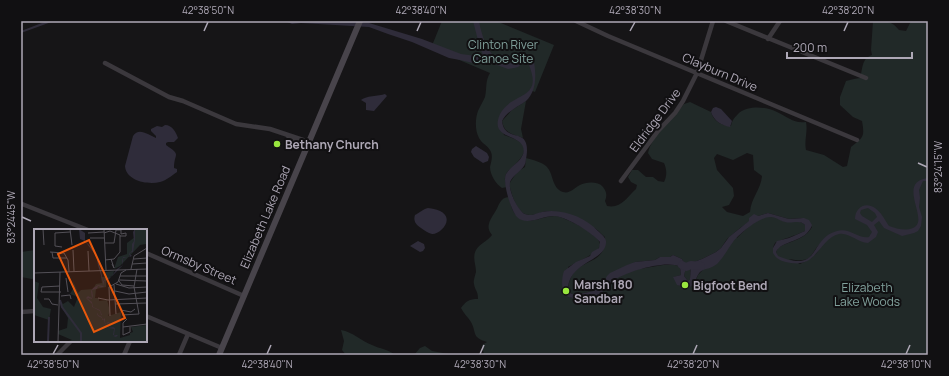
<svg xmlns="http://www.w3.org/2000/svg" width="949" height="376" viewBox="0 0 949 376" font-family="Manrope,sans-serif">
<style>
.green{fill:#212928;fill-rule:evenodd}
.water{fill:#2f2c3a;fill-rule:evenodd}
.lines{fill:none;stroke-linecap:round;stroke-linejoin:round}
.river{stroke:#2f2c3a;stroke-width:8}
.street{stroke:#3b383d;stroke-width:4.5}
.secondary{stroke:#48444b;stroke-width:6}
.ticks{fill:none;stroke:#aea8b6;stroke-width:1.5}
.poi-dot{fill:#99e63e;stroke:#111012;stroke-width:1.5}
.labels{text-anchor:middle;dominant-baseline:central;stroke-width:4;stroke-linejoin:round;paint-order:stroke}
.park-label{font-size:12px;fill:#80a09b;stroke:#111012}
.street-label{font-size:12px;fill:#aea8b6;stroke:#111012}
.poi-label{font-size:12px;font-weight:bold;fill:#aea8b6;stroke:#111012;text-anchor:start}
.inset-river{fill:none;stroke:#2f2c3a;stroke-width:2}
.inset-road{fill:none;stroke:#535057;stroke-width:1}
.view{fill:#e8590c;fill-opacity:0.15;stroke:#e8590c;stroke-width:2}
.inset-edge{fill:none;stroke:#aea8b6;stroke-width:2}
.neatline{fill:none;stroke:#aea8b6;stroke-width:1.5}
.ticks-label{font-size:10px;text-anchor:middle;fill:#aea8b6}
</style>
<rect width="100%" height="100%" fill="#161517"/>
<path class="green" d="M442,21h54l58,24 -19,47 -5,-2c-9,13 -24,10 -31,29l5,16c5,2 13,4 17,8 11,11 -11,24 -15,31 -2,5 -1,8 1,13l-5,1c-6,-4 -12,-13 -12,-21 1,-5 3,-10 1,-15 -2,-6 -9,-8 -12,-14 -4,-7 -4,-19 -1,-27 2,-5 5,-9 7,-14 2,-8 0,-16 5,-24l-59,-25z
M873,21c12,0 18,-1 26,9l7,1 5,-10h13l4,4v330h-444l-2,-10 5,-3c-16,-5 -10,-9 -16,-20 -3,-5 -7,-8 -10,-14 5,-7 8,-9 17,-9 0,-9 -3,-8 -4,-15 -1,-3 1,-8 2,-12 0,-8 -4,-14 0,-22 3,-6 12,-9 16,-15 -7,-8 -2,-15 3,-23 4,-6 5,-15 14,-15 2,8 3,17 11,21 11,7 24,-3 36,-2 8,1 46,19 44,29 -1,8 -25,18 -32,22l-1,29 5,2 7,-1 4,1 17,-4 11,-13 14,-8 14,-4 24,-4h12l5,2 1,8 -7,2 4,8 10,3 6,-4 4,-9 37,-38 2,1c8,-8 24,-25 37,-21 4,1 9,5 14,5 7,0 12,-2 17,3v6c-5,3 -28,10 -30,12 -2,3 -2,6 -2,9l4,3 -1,-3 2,-4c11,-7 27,-8 34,-21l-11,-9 -12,1 -21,-6 -10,3 -18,12 -13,11 -6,9 -5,4 -14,7 -8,3 -3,3 -1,14 -2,2 -4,-5 2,-9 -4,-8 -9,-4 -3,2h-10l-5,3 -20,2 -36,27 -6,2 -18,4 -5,-2 -2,-4c3,-29 28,-23 35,-39 1,-3 1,-9 2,-13 -3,-2 -6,-6 -9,-8 -5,-4 -42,-18 -47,-18 -7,0 -12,4 -18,4 -14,1 -19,-20 -22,-31l8,-12 8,-5 1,-9c7,2 15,4 20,8 8,7 5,22 17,26 7,2 11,-4 17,-7 6,-3 18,-4 23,2 4,5 4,9 2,14l2,5c14,3 20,-9 29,-17l1,-4 -6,-3 -3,-5 4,-7h6l8,7h7l5,4 6,1c3,-6 3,-12 0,-19l-12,-4 -4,-6c4,-18 25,-35 36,-49l6,-2 21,10c3,10 10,13 20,14 1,-6 4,-9 8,-13 10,-8 28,-6 38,-1 11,5 17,12 29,10 2,10 -2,18 0,28l18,5 19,12 4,-1 4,-19c12,-10 14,-9 11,-26l-9,-4 -13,-12v-8l6,-16 8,-2 6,-1c3,-9 1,-19 12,-23l-1,-5zM747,153l6,2 1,15 8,6c-1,13 -11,22 -12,36l-7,4 -16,-4 -5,-5 7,-2 5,-9 -1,-8 -16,-18 -3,-12 3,-4 16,6zM824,240c-5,13 -11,18 -24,24l-11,-5c27,5 19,-6 35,-19z
M526,101l-5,28 2,9c-9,-4 -19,-4 -21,-17l10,-11z
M35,250v28l-3,1 -11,-2v-25z
M341,330c12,2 20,11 31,15 8,4 16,4 23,10h-49l-4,-5 2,-9z
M425,346l7,5 22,4h-40l6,-7z"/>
<path class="water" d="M47,21h7l-33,12v-2z
M285,21h49l35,2 53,16 39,15 15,2 7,-1 -3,-7 -7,-27h6c3,17 12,46 35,42 10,-1 9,-8 20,-1 2,12 3,29 -8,39 -8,6 -19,10 -24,20 2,18 19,11 23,20 3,5 2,13 1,18 0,10 -10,13 -15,21 -5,7 7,31 14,34 7,3 11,-1 17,-2 19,-4 43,5 56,19 3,3 9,7 8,12 -1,18 -37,19 -38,46l2,4 5,2 18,-4 8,-4 6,-11 3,-3 17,-8 8,-3 20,-2 5,-3h10l3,-2 9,4 4,8 -2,9 4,5 2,-2 1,-14 3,-3 8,-3 14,-7 5,-4 8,-11 20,-16v-3l5,-4 4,2 10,-3 21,6 15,-1 5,2 3,5c-6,18 -31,15 -36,27l2,4c44,18 30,-17 59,-25 12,-4 21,8 32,6l3,-5 -5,-7 -12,-6c0,-11 10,-18 20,-11 6,4 10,12 14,18 8,3 16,5 24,2 18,-7 -18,-46 15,-50v3h-5l-4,9 1,8 -1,9 3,10 -1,9 -3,5 -4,2 -12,3 -18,-8 -5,-7 -5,4 4,7 -2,5 -8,6c-10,0 -19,-11 -29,-9 -16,3 -22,28 -39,29 -2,1 -6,0 -9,0 -8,-1 -14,-3 -18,-10v-5l4,-7 12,-3 16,-7v-6c-6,-6 -12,-1 -20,-3 -5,-1 -9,-5 -14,-5 -10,-1 -32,17 -38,25 -5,7 -10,16 -16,22 -6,5 -12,4 -17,8 -5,6 -4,13 -12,16l-11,-3 -4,-8 8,-2 -1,-8c-13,-8 -55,5 -67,14 -7,4 -10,14 -18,16 -6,1 -11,0 -16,0 -6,0 0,1 -6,1 -13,0 -12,-19 -9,-27l12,-9 14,-6 2,-4 7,-4 1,-6c-9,-10 -31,-24 -45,-26 -12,-1 -28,11 -38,1 -6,-6 -15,-36 -11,-43 5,-9 21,-15 17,-27 -4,-13 -34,-8 -23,-33 12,-23 45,-13 28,-51h-5l-5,4 -4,1 -6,1 -19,-7 -16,1 -13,-3 -11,-2 -37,-16 -24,-8 -19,-7 -68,-4 -9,1zM868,208l7,5 2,4 -5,5 -10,-6 -2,-3 1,-3z
M385,94l2,2 -13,15 -8,-1v-7l-5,-3c4,-4 18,-4 24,-6z
M716,107l5,2 11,12 -2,6c-9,-2 -16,-6 -19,-15l2,-4z
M165,125c7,0 11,7 13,13l-4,4h-6l-2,1v2c16,11 8,7 8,23l3,1v3c-6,4 -10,8 -17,10 -12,3 -34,-1 -35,-16l8,-30c6,-9 15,-1 23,2v-2l-5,-5v-2l6,-3 5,1z
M476,146l11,7 2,4 -1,4 -5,2 -9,-6 -3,-5 1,-3z
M428,208c34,4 13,27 4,26 -4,-1 -8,-4 -11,-6 -5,-3 -8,-7 -6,-13 4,-2 8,-6 13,-7z
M418,241l6,3 1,4 -2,3 -3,1 -10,-6z"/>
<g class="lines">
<path class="river" d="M682,265l4,2 5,-2 10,1"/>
<path class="street" d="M576,21l32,15 249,104
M726,21l140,57
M768,39l12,-18
M105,63l64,34 14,4 53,23 34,5 39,13
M288,136l7,5 12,5
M621,181l37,-50 17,-18 8,-12 14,-28 16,-52
M22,204l66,26
M146,253l98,43
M21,312l14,-1
M146,316l76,32
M57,355l14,-14
M124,355l6,-14
M179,355l9,-21"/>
<path class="secondary" d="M219,355l141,-334"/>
</g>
<path class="ticks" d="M204,31l4,-9M417,31l4,-9M630,31l5,-9M844,31l4,-9M918,163l9,4M22,217l9,4M53,354l5,-9M267,354l4,-9M480,354l4,-9M693,354l4,-9M906,354l4,-9"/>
<g class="poi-dot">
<circle cx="277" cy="144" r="4"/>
<circle cx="685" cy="285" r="4"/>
<circle cx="566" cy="291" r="4"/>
</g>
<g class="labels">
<g class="park-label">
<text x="503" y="44">Clinton River<tspan x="503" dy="14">Canoe Site</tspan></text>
<text x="867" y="287">Elizabeth<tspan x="867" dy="14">Lake Woods</tspan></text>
</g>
<g class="street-label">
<text transform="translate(720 72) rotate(23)">Clayburn Drive</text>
<text transform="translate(655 120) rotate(-53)">Eldridge Drive</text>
<text transform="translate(265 217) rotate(-67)">Elizabeth Lake Road</text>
<text transform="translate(199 265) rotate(23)">Ormsby Street</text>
</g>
<g class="poi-label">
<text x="285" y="144">Bethany Church</text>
<text x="574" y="284">Marsh 180<tspan x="574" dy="14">Sandbar</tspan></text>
<text x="693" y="285">Bigfoot Bend</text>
</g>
</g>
<g transform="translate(34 229)">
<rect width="113" height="113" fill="#161517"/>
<path d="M101,0h12l-1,15 -6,1 -20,21 -6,3 4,-12 9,-3v-11l8,-6zM80,42l-1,4 -7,5v7l-10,2 -1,9h4v3l8,-1 3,11 -2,5 13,-4 -1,26 10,-3v-2l3,-1 -2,-5 16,-2v17h-82l7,-2 -14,-6v-3l9,-3 1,-10 -7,-12 -1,-6 3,4 5,-3 6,6 4,-10 -8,-3 4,-7 -1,-6 5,12 3,-3 12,-1 3,-5 6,-1 -1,-6h5l-1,-5zM0,52l5,2 -2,15 6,9 8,2 -2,11 -15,-5z" fill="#212928"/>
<path d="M45,0l6,4v8l6,6 6,9 1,5 3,10 2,10 4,-3 4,-1 6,-8 6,-4 -1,-4 1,-4h8l-2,-3v-1l3,-2v-7l2,-3 -1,-9 2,-3v11l-2,12 -4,1 3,3 -9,2v7l-14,14 -5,2v5l-1,1h-2l-3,-1 -1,3 -5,1 1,6 -1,3 -5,-1 5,4 1,5 7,3 2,5h-1l-3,-2v2l4,2 1,3 2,-2v5l1,1 2,-2 2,1v1l-2,4 5,-1 2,1 -1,7h4l-2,2h-3l-1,5 1,-5 3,-1 -3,-1 1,-6 -6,-1 1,-5 -3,1h-1l-1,-4h-2v-2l-4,-2 -1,-2 1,-1 3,2 -1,-4 -8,-4v-3l-6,-6 2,-2 4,2 -1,-7 2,-3 5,-3 6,1 -6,-21 -1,-5v-3l-12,-16 -5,-2z" fill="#2f2c3a"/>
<path class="inset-river" d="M26,71l2,7 19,26v9M14,113l1,-25"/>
<path class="inset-road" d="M9,0l1,16M36,0l2,16M70,0l2,41M54,4l16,-1M70,4l6,-2 10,4v17l-6,7 -9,1M86,7h6v-3l-5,1M56,9h14M71,14h9l2,-13h5v4M28,18l-7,-1v-13l15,-1M39,21l1,21M54,22l1,20M16,23l14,1 4,7 1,11M18,23l1,6h14M77,30l3,9 -2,-4M100,30l13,-1M98,35l15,-1M97,40l3,-13 13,-8M0,44l113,-4M86,47h27M32,49l2,14M85,51l28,1M85,52l3,4 12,1M82,55l13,4 18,-1M80,56l2,29M26,57l-18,1 -1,5h20M81,62l14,3 18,-2M27,67l9,-1 1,4M64,69l10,2 39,-2M10,70h5l3,5 6,1M81,75l32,-1M87,81l10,2 4,-3M88,86l17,-1 -5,-27 3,-18M76,87l-1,-29 9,-5 3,-9 5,-3M93,90l-4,4v12l7,-3v-5M89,98l24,-3M24,113l2,-70"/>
<path class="view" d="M55,11l36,78 -31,14 -36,-78z"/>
<rect width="113" height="113" class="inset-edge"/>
</g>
<rect width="949" height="376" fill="none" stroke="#111012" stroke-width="44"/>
<path d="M787 52v6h125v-6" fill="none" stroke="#aea8b6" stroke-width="2"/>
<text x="793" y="52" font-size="12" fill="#aea8b6" stroke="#111012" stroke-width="3" paint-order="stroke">200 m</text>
<rect x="22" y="22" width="905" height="332" class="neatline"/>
<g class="ticks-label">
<text x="208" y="14">42°38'50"N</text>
<text x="421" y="14">42°38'40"N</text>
<text x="635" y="14">42°38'30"N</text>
<text x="848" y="14">42°38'20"N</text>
<text transform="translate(938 167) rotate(-90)" y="4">83°24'15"W</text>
<text transform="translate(11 217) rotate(-90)" y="4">83°24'45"W</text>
<text x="53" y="368">42°38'50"N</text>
<text x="267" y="368">42°38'40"N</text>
<text x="480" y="368">42°38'30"N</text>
<text x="693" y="368">42°38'20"N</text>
<text x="906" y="368">42°38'10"N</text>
</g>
</svg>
